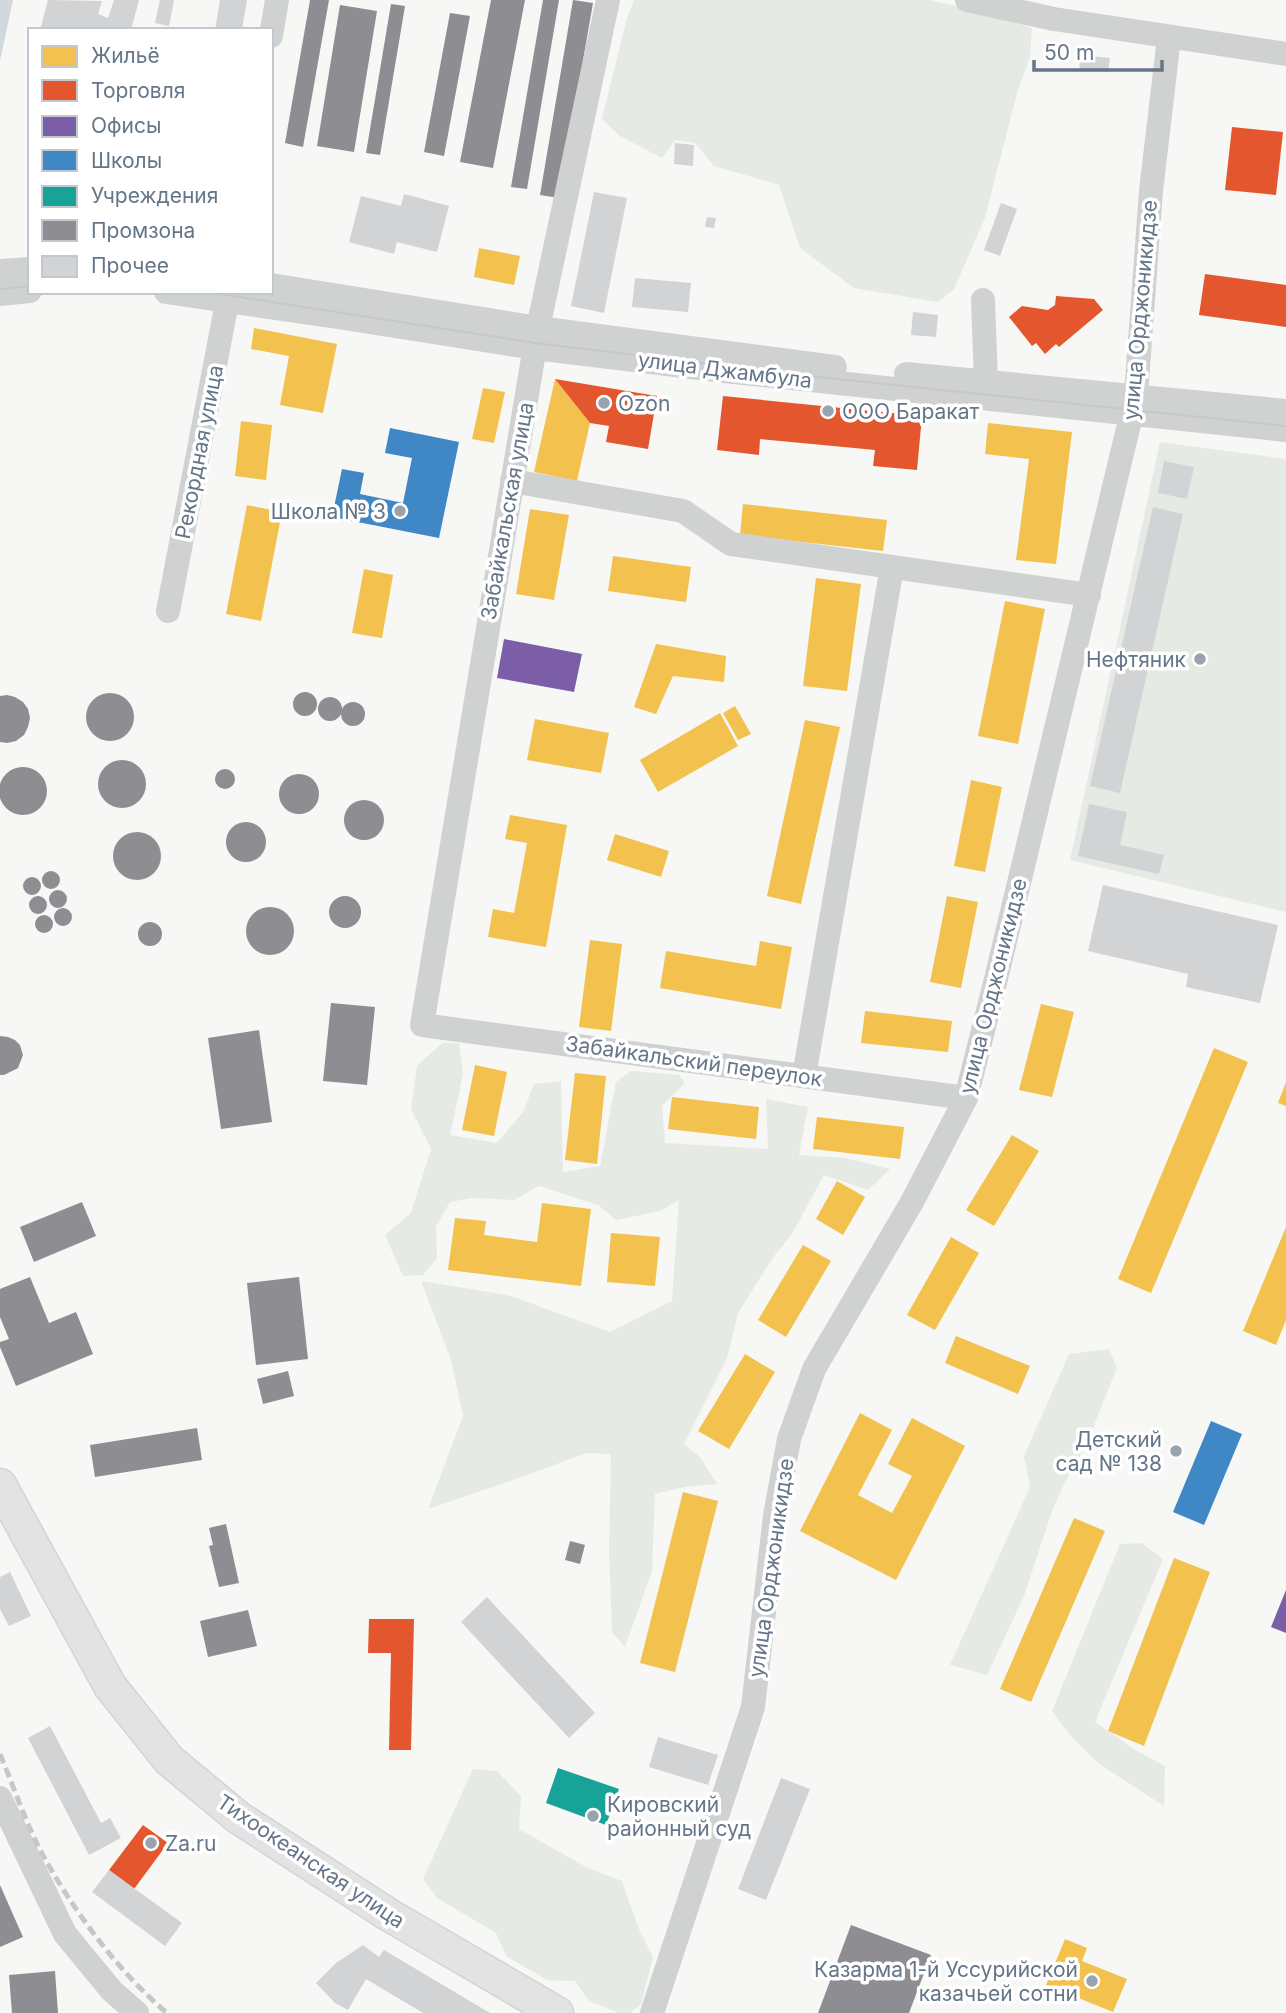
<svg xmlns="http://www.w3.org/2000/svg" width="1286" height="2013" viewBox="0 0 1286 2013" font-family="Inter,sans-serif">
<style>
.green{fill:#e6eae4}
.water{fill:#d1d9dd}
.homes{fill:#f2c14e}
.shops{fill:#e4572e}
.offices{fill:#7b5ea7}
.schools{fill:#3f88c5}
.public{fill:#17a398}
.industry{fill:#8d8d92}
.building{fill:#d2d3d4}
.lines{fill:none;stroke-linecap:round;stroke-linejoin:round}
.major-casing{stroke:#d2d4d5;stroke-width:35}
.minor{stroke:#d0d2d2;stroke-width:24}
.major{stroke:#e3e3e3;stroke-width:32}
.tram{stroke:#c6c7c8;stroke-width:2}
.rail{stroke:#c6c7c8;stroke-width:5;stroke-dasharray:10 5;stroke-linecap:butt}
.poi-dot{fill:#98a3ae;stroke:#fff;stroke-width:2.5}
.labels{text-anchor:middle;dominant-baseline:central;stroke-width:7;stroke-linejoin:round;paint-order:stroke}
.street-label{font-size:21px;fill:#657688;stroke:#fff}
.poi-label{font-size:21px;fill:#657688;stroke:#fff;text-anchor:start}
</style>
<rect width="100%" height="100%" fill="#f7f7f6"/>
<path class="green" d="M634,0h294l88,19 16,10 -2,28 -13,36 -32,125 -31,71 -16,13 -84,-14 -54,-40 -21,-63 -65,-19 -19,-23 -20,-3 -13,18 -42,-22 -18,-17 25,-101z
M1160,442l126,17v453l-216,-52z
M442,1043h17l4,31 -13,61 47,8 26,-31 11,-28 27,-3 2,91 37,-6 16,-84 15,-11 48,4 6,8 -23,23 3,37 103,6 -2,-50 42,8 -9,48 47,3 44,11 -22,21 -44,-15 -32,59 -18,22 -36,57 -11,45 -43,86 16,13 17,27 -33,3 -29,7 -3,77 -27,76 -13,-15 -3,-81 2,-97 -25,-1 -53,20 -105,36 35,-93 -12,-56 -30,-79 87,14 102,37 62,-31 7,-101 -19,11 -44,9 -18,-15 -59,-19 -25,14 -42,-2 -22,4 -14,24 1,32 -14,17 -20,1 -18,-41 26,-22 20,-64 -20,-40 6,-43z
M1109,1349l8,19 -31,77 -22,39 -12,27 -28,85 -37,79 -37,-10 80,-178 -6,-31 45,-102z
M1142,1543l21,16 -68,163 42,29 28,15 -1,40 -65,-42 -30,-30 -17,-23 68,-167z
M473,1769l24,2 24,25 -2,33 69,39 34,13 16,46 15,30 -12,47 -11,9h-11l-30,-12 -14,-20 -28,-1 -41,-24 -10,-23 -59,-35 -14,-19z"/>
<path class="water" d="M0,0h13l-13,61z"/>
<path class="homes" d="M479,248l41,8 -6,29 -40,-8z
M254,328l83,16 -14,69 -43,-8 9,-49 -38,-7z
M555,379l35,44 -13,58 -43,-9z
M483,388l22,4 -11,51 -22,-4z
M241,421l31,4 -6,55 -31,-4z
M988,423l84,9 -16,132 -40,-4 13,-101 -44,-5z
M743,504l144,16 -4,31 -143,-16z
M247,505l35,7 -21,109 -35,-7z
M530,509l39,6 -15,85 -38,-6z
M613,556l78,11 -5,35 -78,-11z
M364,569l29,6 -11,63 -30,-5z
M816,578l45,6 -14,107 -44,-5z
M1005,601l40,8 -27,135 -40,-8z
M656,644l70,12 -2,26 -51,-6 -17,38 -22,-7z
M735,706l16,28 -13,6 -15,-27z
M720,713l18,33 -80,46 -18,-32z
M535,719l74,14 -8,40 -74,-13z
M805,720l35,7 -39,177 -34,-8z
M971,780l31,7 -17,85 -31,-6z
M510,815l57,10 -21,122 -58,-10 5,-28 21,4 13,-70 -22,-4z
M615,834l54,17 -8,26 -54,-17z
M947,896l31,6 -17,86 -31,-6z
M590,940l32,4 -11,87 -32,-4z
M760,941l32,6 -11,62 -121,-21 6,-37 90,15z
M1041,1004l33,8 -22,85 -33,-7z
M865,1011l87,10 -4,31 -87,-9z
M1214,1048l34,14 -97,231 -33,-14z
M475,1065l32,7 -13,64 -32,-6z
M575,1073l31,3 -9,88 -32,-4z
M1286,1082v24l-8,-3z
M672,1097l87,10 -3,32 -88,-10z
M817,1117l87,10 -4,32 -87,-10z
M1012,1135l27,16 -45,75 -28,-16z
M837,1181l28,16 -22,38 -27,-16z
M542,1203l49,6 -10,77 -133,-16 7,-52 31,3 -2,14 53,7z
M1286,1227v93l-10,25 -33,-14z
M611,1233l49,4 -5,49 -48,-4z
M951,1237l28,16 -44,77 -28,-15z
M803,1245l28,16 -45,76 -28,-17z
M956,1336l74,30 -12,28 -73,-31z
M745,1354l30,18 -46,77 -31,-18z
M860,1413l32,17 -34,65 34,18 20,-37 -24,-12 24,-46 53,28 -69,134 -96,-49z
M683,1492l35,9 -43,171 -35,-9z
M1074,1518l31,13 -74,171 -31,-13z
M1174,1558l36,14 -66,174 -36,-15z
M1065,1939l22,9 -5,13 45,18 -14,33 -67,-27z"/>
<path class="shops" d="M1232,127l51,5 -7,63 -51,-5z
M1205,274l81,11v42l-87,-12z
M1056,296l38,3 9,11 -44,37 -3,-3 -11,10 -9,-11 -4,3 -23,-29 13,-11 26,4 7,-5z
M555,379l102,17 -9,53 -42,-7 3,-16 -19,-3z
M723,396l199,20 -5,54 -44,-4 2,-16 -115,-11 -1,16 -42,-5z
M369,1619h45l-3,131h-22l2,-97h-23z
M143,1825l25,18 -34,46 -25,-19z"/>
<path class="offices" d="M504,639l78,15 -8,38 -77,-14z
M1286,1590v43l-15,-6z"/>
<path class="schools" d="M390,428l69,14 -20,96 -107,-21 10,-48 22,4 -4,21 43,9 9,-45 -27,-5z
M1211,1421l31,13 -38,91 -31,-13z"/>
<path class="public" d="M558,1768l61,21 -13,36 -60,-22z"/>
<path class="industry" d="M310,0h19l-26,147 -18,-4z
M491,0h34l-32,168 -33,-6z
M543,0h16l-32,189 -16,-2z
M573,0l20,3 -34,195 -19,-3z
M391,4l14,2 -25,149 -14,-2z
M340,5l37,6 -23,141 -37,-6z
M450,13l20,3 -26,140 -20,-4z
M293 704a12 12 0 1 1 24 0a12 12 0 1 1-24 0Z
M86 717a24 24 0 1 1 48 0a24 24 0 1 1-48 0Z
M7,695l8,2 8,5 5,7 2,9 -2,9 -4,8 -8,6 -9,2 -7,-1v-46z
M318 709a12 12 0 1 1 24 0a12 12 0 1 1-24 0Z
M341 714a12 12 0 1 1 24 0a12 12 0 1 1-24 0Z
M98 784a24 24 0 1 1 48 0a24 24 0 1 1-48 0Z
M-1 791a24 24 0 1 1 48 0a24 24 0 1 1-48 0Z
M215 779a10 10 0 1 1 20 0a10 10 0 1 1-20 0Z
M279 794a20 20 0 1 1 40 0a20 20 0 1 1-40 0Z
M344 820a20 20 0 1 1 40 0a20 20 0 1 1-40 0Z
M226 842a20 20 0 1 1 40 0a20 20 0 1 1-40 0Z
M113 856a24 24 0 1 1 48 0a24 24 0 1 1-48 0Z
M42 880a9 9 0 1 1 18 0a9 9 0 1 1-18 0Z
M23 886a9 9 0 1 1 18 0a9 9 0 1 1-18 0Z
M49 899a9 9 0 1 1 18 0a9 9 0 1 1-18 0Z
M329 912a16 16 0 1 1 32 0a16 16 0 1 1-32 0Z
M29 905a9 9 0 1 1 18 0a9 9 0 1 1-18 0Z
M246 931a24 24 0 1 1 48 0a24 24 0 1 1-48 0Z
M54 917a9 9 0 1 1 18 0a9 9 0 1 1-18 0Z
M35 924a9 9 0 1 1 18 0a9 9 0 1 1-18 0Z
M138 934a12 12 0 1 1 24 0a12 12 0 1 1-24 0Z
M331,1003l44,4 -8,78 -44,-4z
M259,1030l13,92 -51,7 -13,-91z
M0,1036l8,1 7,3 5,5 3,10 -5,13 -14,7h-4z
M82,1202l14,34 -62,26 -14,-35z
M30,1277l19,46 27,-11 17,42 -77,32 -16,-39v-5l9,-3 -9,-22v-28z
M299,1277l9,82 -52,6 -9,-82z
M288,1371l6,25 -31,8 -6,-25z
M197,1428l5,32 -107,17 -5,-32z
M226,1524l13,59 -20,4 -10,-41 4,-1 -4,-17z
M570,1541l15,4 -5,19 -15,-4z
M248,1610l9,36 -49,11 -8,-36z
M0,1885l23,52 -23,10z
M851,1925l80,30 -22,58h-91z
M55,1971l3,42h-46l-3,-38z"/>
<path class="building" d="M48,0l54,1 -4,13 10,4 6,-18h25l-8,30h-91z
M160,0h14l-5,26 -14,-3z
M220,0h27l-5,30h-27z
M1081,55l29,3 -2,14 -29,-3z
M675,143l19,2 -1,21 -19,-2z
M594,192l33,6 -23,115 -33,-7z
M404,194l45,12 -12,46 -40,-10 -3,12 -45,-12 12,-46 40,10z
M1001,203l16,6 -17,47 -16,-6z
M707,217l9,1 -2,10 -9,-1z
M635,278l56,5 -3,29 -56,-5z
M913,312l25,3 -2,22 -25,-2z
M1164,461l30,6 -7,32 -29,-6z
M1153,507l30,7 -63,279 -30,-7z
M1089,804l38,8 -7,33 44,10 -5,19 -81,-18z
M1103,885l175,40 -18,78 -74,-16 2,-13 -100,-23z
M10,1572l21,44 -22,10 -9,-17v-32z
M487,1597l108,116 -26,25 -108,-116z
M50,1726l51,97 9,-5 11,20 -32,17 -61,-117z
M658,1737l60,18 -10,30 -59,-18z
M781,1778l29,11 -44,111 -28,-11z
M109,1870l73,53 -17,23 -73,-54z
M363,1945l16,12 5,-7 106,63h-67l-57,-34 -18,31 -13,-7 -19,-20 20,-20z"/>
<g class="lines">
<g class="major-casing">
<path id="major" d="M0,1485l110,201 59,74 70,58 150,97 168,98"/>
</g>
<path class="minor" d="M608,0l-70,328 -116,697 544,73
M967,0l87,19 232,35
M271,36l6,-36
M0,271l30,-2
M271,285l267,43 297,39
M166,292l178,26 191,30 189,23 562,59
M0,294l30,-3
M983,300l3,82
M906,374l380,37
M512,481l171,30 48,33 358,51
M168,611l61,-319
M804,1076l88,-509
M0,1798l65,136 47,57 25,22
M652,2013l101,-306 22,-191 14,-77 25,-70 98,-167 54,-104 29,-115 141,-588 15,-204 18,-153"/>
<use href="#major" class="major"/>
<path class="tram" d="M0,289l30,-3
M208,292l327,51 264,32 487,51"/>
<path class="rail" d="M0,1754c13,31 24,64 39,94 31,58 78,123 128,165"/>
</g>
<g class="poi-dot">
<circle cx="604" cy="403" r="7"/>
<circle cx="828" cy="411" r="7"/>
<circle cx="400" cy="511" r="7"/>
<circle cx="1200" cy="659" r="7"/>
<circle cx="1176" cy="1451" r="7"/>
<circle cx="593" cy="1816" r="7"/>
<circle cx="151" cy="1843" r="7"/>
<circle cx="1092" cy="1981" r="7"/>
</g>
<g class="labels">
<g class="street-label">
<text transform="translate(1140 310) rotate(-85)">улица Орджоникидзе</text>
<text transform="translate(725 370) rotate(7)">улица Джамбула</text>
<text transform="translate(199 452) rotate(-79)">Рекордная улица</text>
<text transform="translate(507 511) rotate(-80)">Забайкальская улица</text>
<text transform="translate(993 986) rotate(-76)">улица Орджоникидзе</text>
<text transform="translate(694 1061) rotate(8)">Забайкальский переулок</text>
<text transform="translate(771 1568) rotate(-82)">улица Орджоникидзе</text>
<text transform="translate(311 1861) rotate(34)">Тихоокеанская улица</text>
</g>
<g class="poi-label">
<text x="618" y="403">Ozon</text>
<text x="842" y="411">ООО Баракат</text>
<text x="386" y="511" text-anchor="end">Школа № 3</text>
<text x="1186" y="659" text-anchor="end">Нефтяник</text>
<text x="1162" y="1439" text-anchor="end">Детский<tspan x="1162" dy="24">сад № 138</tspan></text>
<text x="607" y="1804">Кировский<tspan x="607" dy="24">районный суд</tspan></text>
<text x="165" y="1843">Za.ru</text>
<text x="1078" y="1969" text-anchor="end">Казарма 1-й Уссурийской<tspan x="1078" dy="24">казачьей сотни</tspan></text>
</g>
</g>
<rect x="28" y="28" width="245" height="266" fill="#ffffff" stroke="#c1c8cf" stroke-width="2"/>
<rect x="42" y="46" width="35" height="21" fill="#f2c14e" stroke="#c1c8cf" stroke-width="2"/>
<text x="91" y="63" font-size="21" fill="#657688">Жильё</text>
<rect x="42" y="80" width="35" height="21" fill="#e4572e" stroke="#c1c8cf" stroke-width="2"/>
<text x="91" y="98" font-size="21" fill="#657688">Торговля</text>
<rect x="42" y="116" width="35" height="21" fill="#7b5ea7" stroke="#c1c8cf" stroke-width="2"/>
<text x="91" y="133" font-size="21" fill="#657688">Офисы</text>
<rect x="42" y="150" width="35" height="21" fill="#3f88c5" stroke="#c1c8cf" stroke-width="2"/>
<text x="91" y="168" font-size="21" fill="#657688">Школы</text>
<rect x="42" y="186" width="35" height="21" fill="#17a398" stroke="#c1c8cf" stroke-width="2"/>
<text x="91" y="203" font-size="21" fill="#657688">Учреждения</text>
<rect x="42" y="220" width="35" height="21" fill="#8d8d92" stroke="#c1c8cf" stroke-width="2"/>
<text x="91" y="238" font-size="21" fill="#657688">Промзона</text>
<rect x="42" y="256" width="35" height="21" fill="#d2d3d4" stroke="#c1c8cf" stroke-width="2"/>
<text x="91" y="273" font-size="21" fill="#657688">Прочее</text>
<path d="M1034 60v10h128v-10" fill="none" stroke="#657688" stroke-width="3.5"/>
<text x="1044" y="60" font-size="21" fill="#657688" stroke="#ffffff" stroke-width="5" paint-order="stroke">50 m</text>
</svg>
